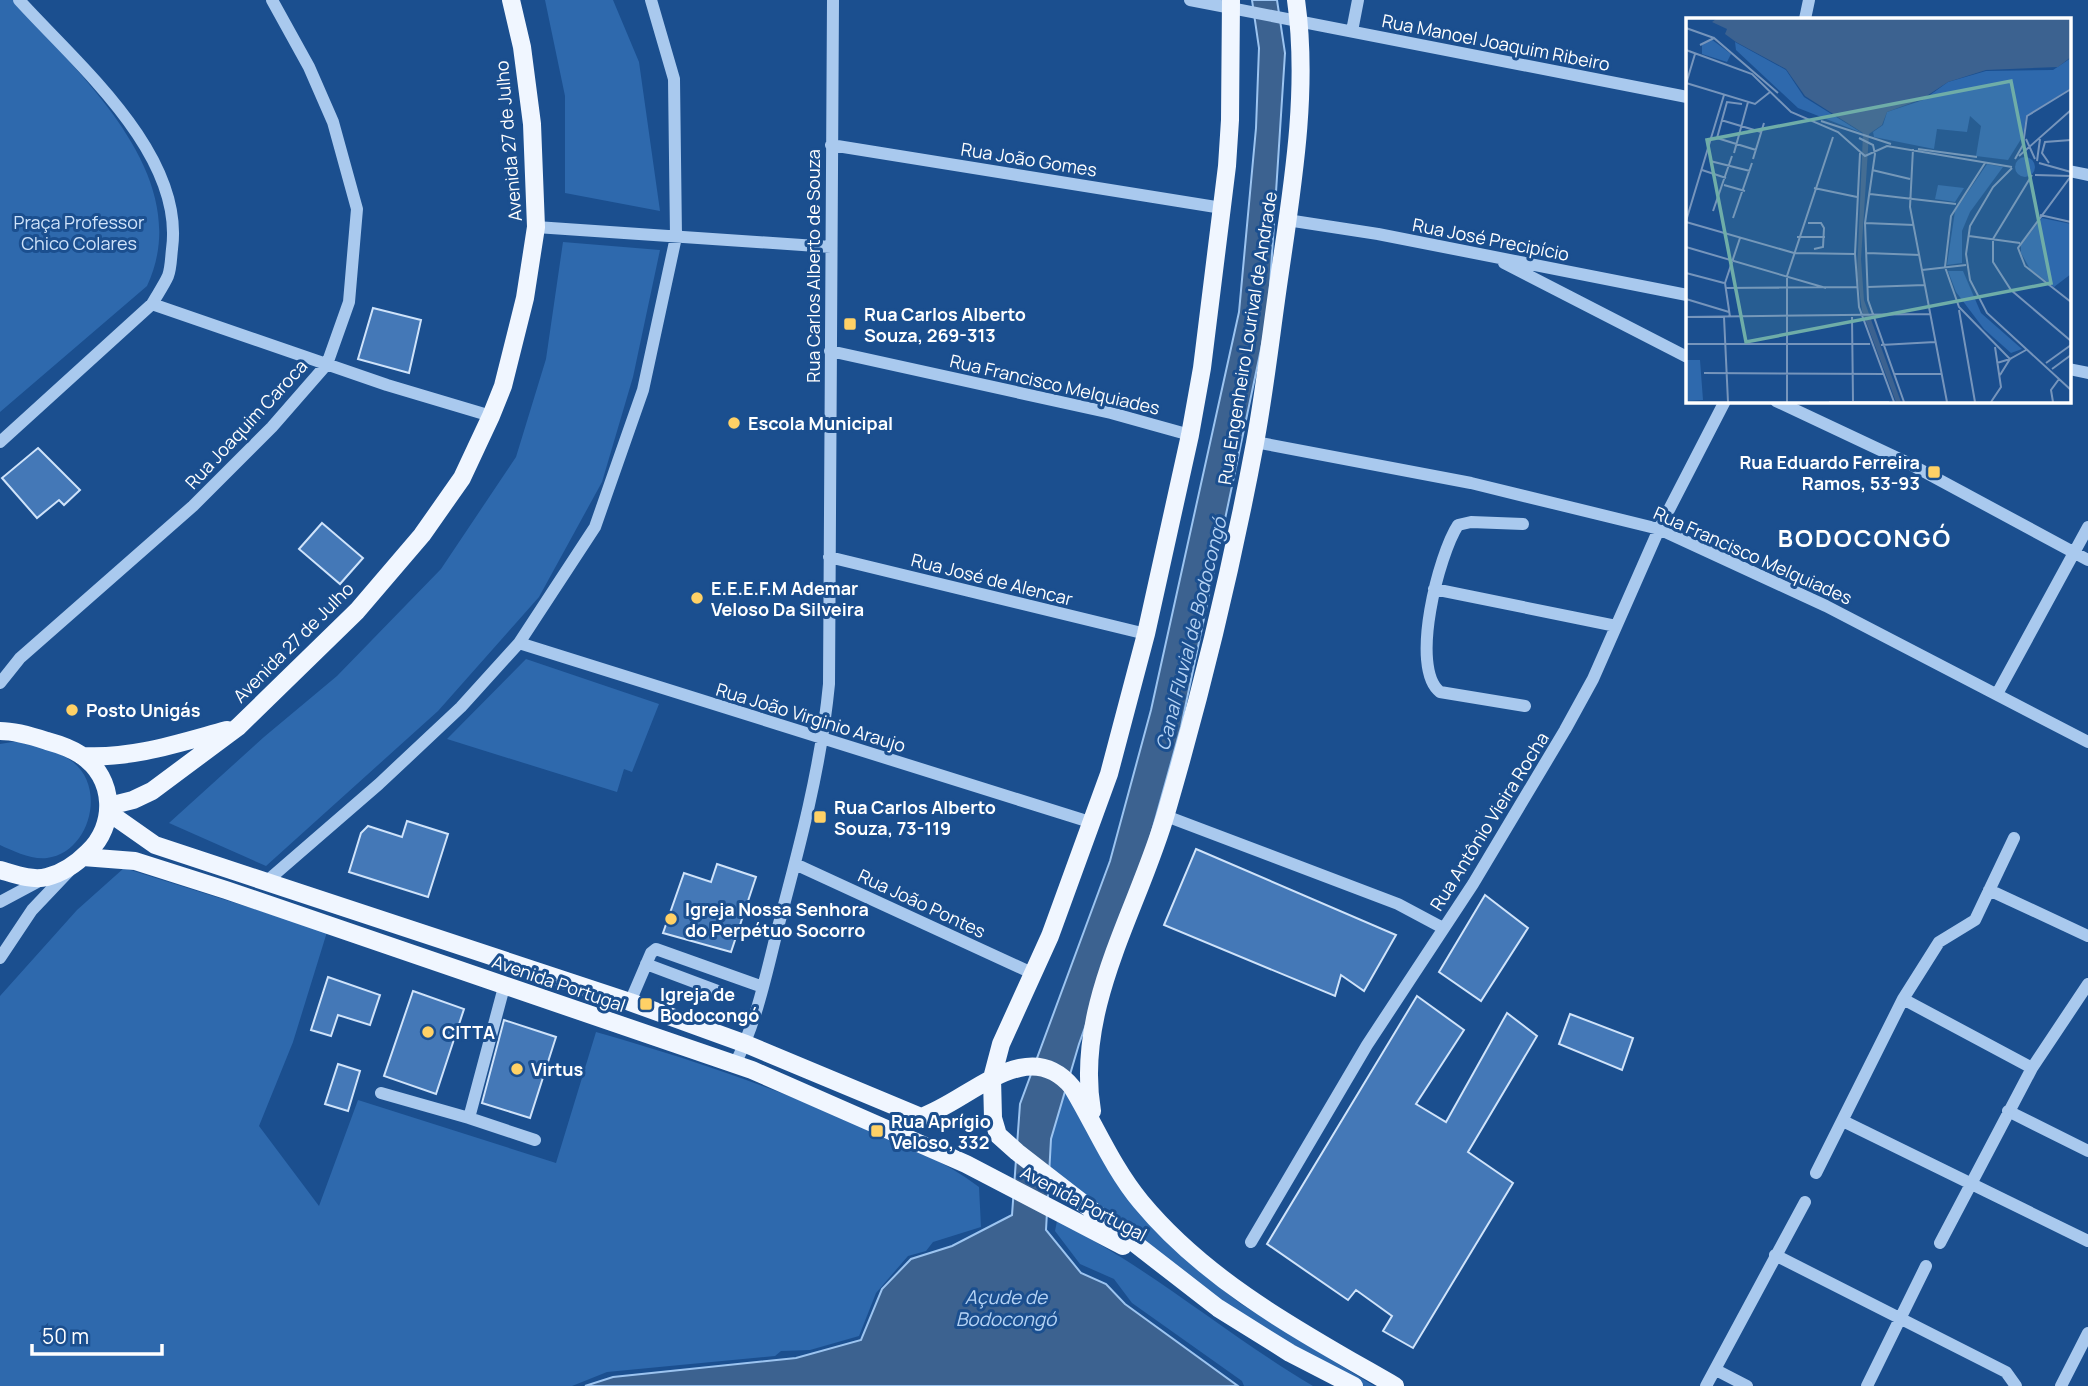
<svg xmlns="http://www.w3.org/2000/svg" width="2088" height="1386" viewBox="0 0 2088 1386" font-family="Manrope,sans-serif">
<style>
.green{fill:#2e69ad}
.water{fill:#3c6290;stroke:#9cc4f0;stroke-width:2}
.building{fill:#4478b7;stroke:#cfe3fa;stroke-width:2}
.lines{fill:none;stroke-linecap:round;stroke-linejoin:round}
.minor{stroke:#a9c9ee;stroke-width:12}
.major{stroke:#f0f6ff;stroke-width:18}
.poi-dot{fill:#ffd166;stroke:#1b4f8f;stroke-width:2.5}
.labels{text-anchor:middle;dominant-baseline:central;stroke-width:6;stroke-linejoin:round;paint-order:stroke}
.street-label{font-size:18px;fill:#fff;stroke:#1b4f8f}
.park-label{font-size:18px;fill:#cfe3fa;stroke:#1b4f8f}
.poi-label{font-size:18px;font-weight:bold;fill:#fff;stroke:#1b4f8f;text-anchor:start}
.water-label{font-size:19px;font-style:italic;fill:#b5d3f5;stroke:#1b4f8f}
.district-label{font-size:24px;font-weight:bold;letter-spacing:2px;fill:#fff;stroke:#1b4f8f}
.inset-road{fill:none;stroke:#7695bc;stroke-width:2}
.view{fill:#6fada8;fill-opacity:0.15;stroke:#6fada8;stroke-width:3.5}
.inset-edge{fill:none;stroke:#fff;stroke-width:3.5}
</style>
<rect width="100%" height="100%" fill="#1b4f8f"/>
<path class="green" d="M0,0h13c65,74 185,176 134,286l-147,126z
M545,0h68l26,62 21,149 -95,-18v-97z
M563,242l97,8 -27,127 -31,105 -63,115 -101,114 -172,155 -97,-43 95,-86 73,-61 104,-107 75,-112 30,-98z
M526,659l133,45 -27,68 -8,-3 -7,23 -170,-53z
M18,741c18,6 40,9 55,21 34,27 16,91 -26,96 -15,2 -34,-7 -47,-13v-101z
M124,868l203,64 -34,110 -34,84 60,80 39,-106 198,63 40,-131c95,27 180,56 270,96 40,17 79,33 113,59l2,40 -48,15 -7,9 -18,5 -32,37 -17,43 -49,14 -29,1 -6,5 -168,16 -35,14h-572v-390l77,-86z
M1065,1092l10,13 54,93 66,70 46,36 133,82h-12l-108,-58 -205,-161 2,-28z
M1057,1221c91,45 168,113 256,165h-69l-2,-5 -110,-78 -18,-24 -34,-15 -25,-33z"/>
<path class="water" d="M1252,0h25l8,53 -17,263 -87,411 -41,147 -61,170 -28,95 -5,91 35,43 25,11 19,20 113,82h-653l28,-9 183,-19 65,-18 21,-51 29,-30 41,-13 60,-31 8,-111 90,-243 41,-151 88,-398 17,-184 3,-80z"/>
<path class="building" d="M373,308l48,12 -12,53 -51,-14z
M38,448l42,42 -16,15 -5,-5 -22,18 -35,-40z
M322,523l41,35 -23,26 -41,-35z
M407,821l41,13 -20,63 -79,-25 12,-39 7,-7 34,11z
M1196,849l200,86 -32,56 -23,-16 -6,21 -171,-71z
M717,864l39,13 -25,75 -68,-19 21,-60 27,9z
M1485,895l43,33 -47,73 -42,-29z
M328,977l52,18 -10,30 -32,-10 -7,21 -20,-6z
M413,991l51,18 -28,85 -52,-18z
M1417,996l47,34 -48,74 30,18 61,-109 30,23 -69,116 45,31 -100,165 -30,-17 9,-15 -36,-26 -8,10 -81,-56z
M1570,1014l63,24 -11,32 -63,-26z
M504,1020l52,17 -26,81 -48,-15z
M338,1064l22,7 -12,40 -23,-7z"/>
<g class="lines">
<path class="minor" d="M1190,0l497,97
M1805,19l4,-19
M1352,31l6,-31
M831,145l391,63
M2069,171l19,4
M1287,220l91,14 309,61
M536,227l295,20
M1504,263l183,94
M152,304l235,81 104,31
M830,351l281,62 79,22
M2069,369l19,4
M1776,401l132,62 180,97
M0,442l152,-138c5,-9 12,-19 16,-28 3,-8 3,-19 4,-27 13,-95 -95,-185 -153,-249
M1255,442l216,41 188,46 167,77 262,136
M1523,524l-52,-2 -13,3c-19,29 -49,143 -18,167l85,14
M829,557l317,77
M1434,589l182,37
M519,643l574,180
M0,683l20,-25 173,-152 79,-79 55,-63 22,-62 8,-93 -24,-87 -24,-55 -37,-67
M1997,694l91,-167
M1166,816l232,88 45,24
M795,864l239,110
M267,881l112,-97 82,-77 58,-64 76,-116 48,-137 33,-153 -2,-158 -23,-79
M1989,890l99,46
M0,902l43,-23
M0,958l32,-48 37,-39
M646,964l72,27
M1903,999l129,69
M630,1002l21,-49 5,-4 107,38
M735,1064c21,-41 31,-88 42,-133 22,-82 44,-163 52,-247l4,-684
M381,1093l88,25 35,-131
M2008,1111l80,40
M469,1118l66,22
M1843,1121l245,120
M1816,1173l87,-174 36,-57 36,-22 39,-82
M1251,1242l116,-197 106,-161 92,-154 28,-51 66,-150 66,-128
M1940,1243l92,-175 56,-84
M1775,1255l231,117 10,14
M1716,1370l31,16
M1706,1386l99,-184
M1867,1386l59,-120
M2061,1386l27,-53"/>
<path class="major" d="M1231,0l-1,120 -3,46 -25,202 -12,67 -44,199 -37,140 -59,162 -49,108 -9,34 1,40 5,17 19,17 201,156 72,45 64,33
M0,731c16,0 32,5 47,10 11,3 25,8 34,14 35,24 35,71 7,97 -11,11 -25,21 -41,25 -15,4 -33,-3 -47,-7
M82,756c51,3 97,-13 145,-26
M109,806l24,-6 19,-9 86,-64 119,-116 65,-76 40,-57 29,-62 12,-30 22,-88 11,-71 -4,-103 -10,-77 -11,-47
M108,812l47,33 475,157 116,42 175,73c48,-16 106,-84 151,-30 23,38 40,80 69,115 68,82 164,132 254,184
M83,857l52,4 91,29 526,180 214,94 157,82
M1092,1111c-18,-105 47,-202 75,-301 35,-120 65,-244 88,-367 10,-54 16,-109 24,-164 13,-90 30,-188 17,-279"/>
</g>
<g class="poi-dot">
<rect x="843" y="317" width="14" height="14" rx="3.5"/>
<circle cx="734" cy="423" r="7"/>
<rect x="1927" y="465" width="14" height="14" rx="3.5"/>
<circle cx="697" cy="598" r="7"/>
<circle cx="72" cy="710" r="7"/>
<rect x="813" y="810" width="14" height="14" rx="3.5"/>
<circle cx="671" cy="919" r="7"/>
<rect x="639" y="997" width="14" height="14" rx="3.5"/>
<circle cx="428" cy="1032" r="7"/>
<circle cx="517" cy="1069" r="7"/>
<rect x="870" y="1124" width="14" height="14" rx="3.5"/>
</g>
<g class="labels">
<g class="street-label">
<text transform="translate(1496 42) rotate(11)">Rua Manoel Joaquim Ribeiro</text>
<text transform="translate(508 141) rotate(-95)">Avenida 27 de Julho</text>
<text transform="translate(1029 159) rotate(9)">Rua João Gomes</text>
<text transform="translate(1491 239) rotate(11)">Rua José Precipício</text>
<text transform="translate(813 266) rotate(-90)">Rua Carlos Alberto de Souza</text>
<text transform="translate(1247 338) rotate(-81)">Rua Engenheiro Lourival de Andrade</text>
<text transform="translate(1055 384) rotate(13)">Rua Francisco Melquiades</text>
<text transform="translate(246 424) rotate(-47)">Rua Joaquim Caroca</text>
<text transform="translate(1753 555) rotate(24)">Rua Francisco Melquiades</text>
<text transform="translate(992 579) rotate(14)">Rua José de Alencar</text>
<text transform="translate(293 642) rotate(-45)">Avenida 27 de Julho</text>
<text transform="translate(811 717) rotate(17)">Rua João Virginio Araujo</text>
<text transform="translate(1489 821) rotate(-58)">Rua Antônio Vieira Rocha</text>
<text transform="translate(922 903) rotate(25)">Rua João Pontes</text>
<text transform="translate(559 983) rotate(19)">Avenida Portugal</text>
<text transform="translate(1084 1203) rotate(28)">Avenida Portugal</text>
</g>
<g class="park-label">
<text x="79" y="222">Praça Professor<tspan x="79" dy="21">Chico Colares</tspan></text>
</g>
<g class="poi-label">
<text x="864" y="314">Rua Carlos Alberto<tspan x="864" dy="21">Souza, 269-313</tspan></text>
<text x="748" y="423">Escola Municipal</text>
<text x="1920" y="462" text-anchor="end">Rua Eduardo Ferreira<tspan x="1920" dy="21">Ramos, 53-93</tspan></text>
<text x="711" y="588">E.E.E.F.M Ademar<tspan x="711" dy="21">Veloso Da Silveira</tspan></text>
<text x="86" y="710">Posto Unigás</text>
<text x="834" y="807">Rua Carlos Alberto<tspan x="834" dy="21">Souza, 73-119</tspan></text>
<text x="685" y="909">Igreja Nossa Senhora<tspan x="685" dy="21">do Perpétuo Socorro</tspan></text>
<text x="660" y="994">Igreja de<tspan x="660" dy="21">Bodocongó</tspan></text>
<text x="442" y="1032">CITTA</text>
<text x="531" y="1069">Virtus</text>
<text x="891" y="1121">Rua Aprígio<tspan x="891" dy="21">Veloso, 332</tspan></text>
</g>
<g class="water-label">
<text transform="translate(1191 634) rotate(-76)">Canal Fluvial de Bodocongó</text>
<text x="1006" y="1297">Açude de<tspan x="1006" dy="22">Bodocongó</tspan></text>
</g>
<g class="district-label">
<text x="1865" y="537">BODOCONGÓ</text>
</g>
</g>
<g transform="translate(1686 18)">
<rect width="385" height="385" fill="#1b4f8f"/>
<path d="M25,21l20,15 -4,8 -25,-8v-9zM49,24l51,28 18,27 58,36 -64,-25 -62,-58zM385,40v30l-45,28 -3,20 -15,24 -32,-4 5,-30 -11,-10 -3,16 -30,-3 -3,20 -60,-12 -1,-5 10,-7 4,-13 36,-12 25,-18 38,-11 67,-1zM329 149a10 10 0 1 1 20 0a10 10 0 1 1-20 0ZM301,146l16,3 -33,45 -8,19v32l-15,2 8,-54zM252,167l26,3 -9,14 -20,-3zM356,200l29,6v50l-17,13 -24,-18 -9,-16v-8zM262,253h15l18,42 41,36 -11,4 -27,-24 -28,-37zM0,342h14l3,40 -17,1z" fill="#2e69ad"/>
<path d="M30,1h355v38l-13,10 -72,3 -38,12 -26,17 -35,13 -5,13 -13,9 -8,125 3,41 37,102h-5l-34,-91 -5,-38 6,-140 -58,-37 -19,-27 -50,-27 -11,-8 2,-5 -15,-7z" fill="#3c6290"/>
<path class="inset-road" d="M0,10l28,10M14,27l14,-7 64,55M0,32l66,24 39,38 47,20 27,24 22,-10 125,21M0,65l69,21 15,-12M0,66l9,-30M56,86l-15,-2 -10,36 39,12M35,102l40,12M135,103l70,23M173,120l14,7 2,9 -10,69 3,77 36,102M340,121l9,20M227,131l-3,58 37,195M232,131l59,8M48,135l14,-51M174,135l-5,101 4,53 35,95M333,138l52,-46M67,141l11,-36M329,141l8,-14 4,-29 44,-27M24,143l40,10M351,143l3,-22M299,145l-34,53 -6,51 14,40 51,52 -13,4M353,145l32,9M363,145l-7,-10 3,-11 26,-2M326,150l-19,19 -23,39 -4,28 4,26 17,33 84,77M16,152l24,8M186,152l38,9M346,157l-39,64v23l18,28 60,51M349,157l36,1M385,158l-53,72 7,18 46,36M38,167l21,6M128,170l43,9M184,176l86,10M27,193l19,-55M354,197l31,7M47,200l19,-55M0,203l38,-126M0,204l108,31 61,1M122,205h13l3,5 -1,19 -9,2M179,205l49,2M283,218l51,7M111,219h28M0,229l140,41M181,235l53,2M236,252l44,-5M0,255l38,10M182,269l57,-2M39,270l132,-1M0,281l43,13M273,292l16,92M0,299l244,-3M38,299l4,85M44,299l-5,-34 15,-45M166,299l1,85M0,326h184M195,327l54,-3M360,345l25,-18M366,351l19,-14M18,355l179,1M208,356h47M314,357l10,-16 16,-9M101,384v-126l46,-139M143,384h60M305,384l10,-15 -6,-40M367,384l-2,-12 8,-11"/>
<path class="view" d="M325,63l40,202 -305,59 -39,-202z"/>
<rect width="385" height="385" class="inset-edge"/>
</g>
<path d="M32 1344v10h130v-10" fill="none" stroke="#ffffff" stroke-width="3.5"/>
<text x="42" y="1344" font-size="21" fill="#ffffff" stroke="#1b4f8f" stroke-width="5" paint-order="stroke">50 m</text>
</svg>
